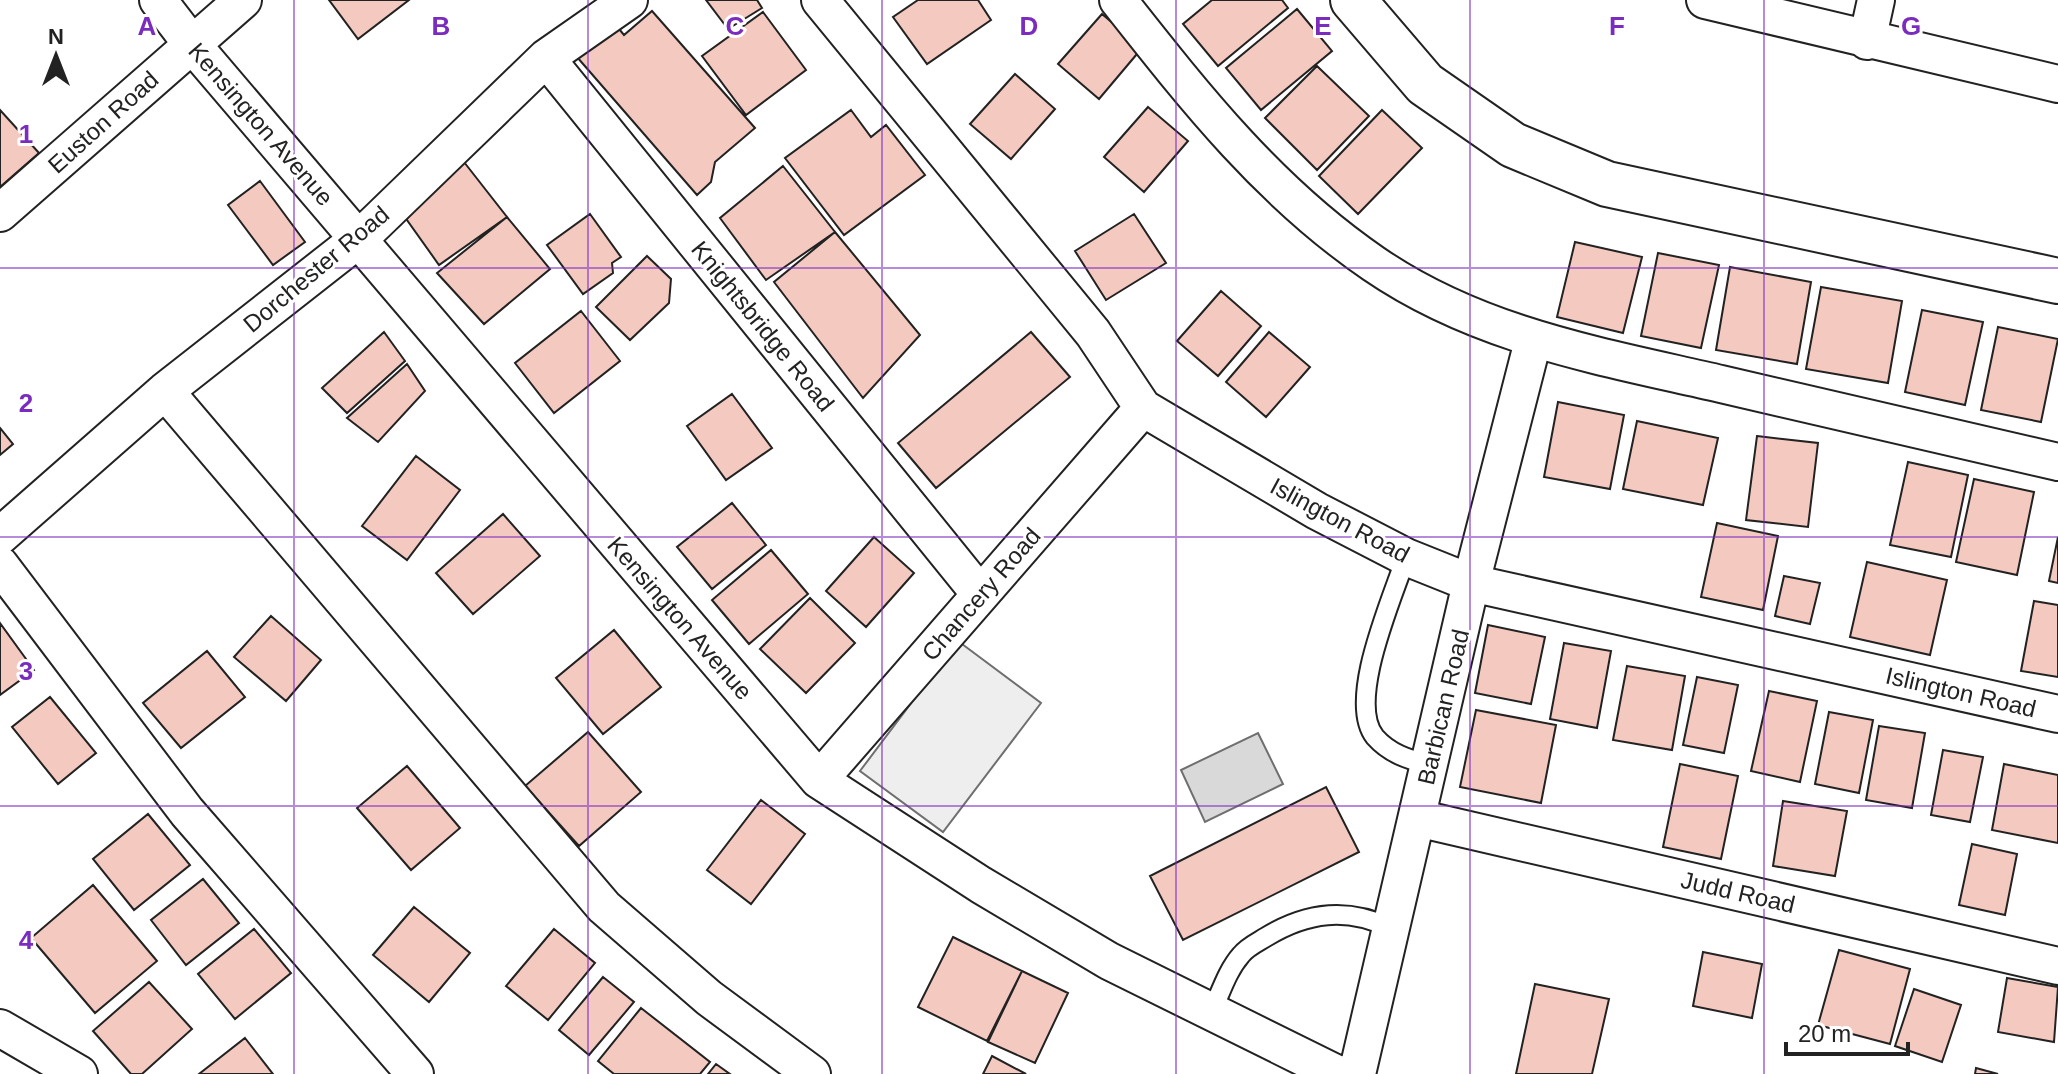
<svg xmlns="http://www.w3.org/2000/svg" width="2058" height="1074" viewBox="0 0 2058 1074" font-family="Helvetica,sans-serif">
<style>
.green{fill:#eee;stroke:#6f6f6f;stroke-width:2}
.water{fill:#d9d9d9;stroke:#6f6f6f;stroke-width:2}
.building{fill:#f3c9c0;stroke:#222;stroke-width:2}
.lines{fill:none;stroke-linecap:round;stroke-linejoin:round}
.lane-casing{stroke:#222;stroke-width:22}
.street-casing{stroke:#222;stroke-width:40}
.secondary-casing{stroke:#222;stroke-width:48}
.lane{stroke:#fff;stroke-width:18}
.street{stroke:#fff;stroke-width:36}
.secondary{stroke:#fff;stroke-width:44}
.grid{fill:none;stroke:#7b2cbf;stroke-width:2;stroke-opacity:0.55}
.labels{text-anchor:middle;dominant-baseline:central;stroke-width:6;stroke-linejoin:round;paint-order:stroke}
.street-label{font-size:24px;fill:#222;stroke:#fff}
.grid-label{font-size:26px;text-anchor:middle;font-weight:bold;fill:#7b2cbf;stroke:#fff;stroke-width:6;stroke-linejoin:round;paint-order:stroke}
</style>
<rect width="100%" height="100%" fill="#fff"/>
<path class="green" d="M958,641l83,62 -98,129 -83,-61z"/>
<path class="water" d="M1258,733l25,51 -78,38 -24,-52z"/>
<path class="building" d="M329,0h80l-51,39z
M706,0h51l5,8 -34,21z
M918,0h60l13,20 -64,44 -34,-47z
M1212,0h70l6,8 -70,58 -35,-42z
M1297,9l35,42 -71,59 -35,-42z
M652,11l103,117 -40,34 -4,20 -14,13 -120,-138 38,-33 9,11z
M763,12l43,58 -60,45 -44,-59z
M1102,14l40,34 -43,51 -41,-35z
M1317,66l52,50 -52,54 -52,-52z
M1015,74l40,35 -44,50 -41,-35z
M1148,107l40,34 -44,51 -40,-35z
M0,110l39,43 -39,34z
M851,110l20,27 15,-12 39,50 -81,60 -59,-77z
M1382,110l40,38 -64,66 -39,-38z
M464,162l43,55 -68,48 -42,-59z
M783,166l52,66 -69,48 -46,-62z
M260,181l45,61 -32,23 -45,-60z
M590,214l31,43 -9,6 1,10 -30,21 -36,-49z
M1134,214l32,49 -60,37 -31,-49z
M507,217l43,52 -66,55 -47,-51z
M835,232l85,103 -57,63 -89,-116z
M1575,242l67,15 -19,76 -66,-16z
M1658,253l61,12 -18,83 -60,-12z
M647,256l24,23 -2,24 -39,37 -34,-33z
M1730,267l81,15 -14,82 -81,-14z
M1821,287l81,14 -14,82 -82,-14z
M1221,291l40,35 -43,50 -41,-35z
M1922,310l61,12 -18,83 -60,-13z
M581,311l39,50 -66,52 -39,-50z
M1998,327l60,12 -17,83 -60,-12z
M384,332l21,29 -58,52 -25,-25z
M1031,332l39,45 -134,111 -38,-45z
M1269,332l41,35 -44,50 -40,-35z
M407,364l18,27 -47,51 -31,-24z
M732,394l40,54 -46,32 -39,-54z
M1558,402l66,13 -14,74 -66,-12z
M1637,421l81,17 -15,67 -80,-16z
M0,428l13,16 -13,11z
M1757,436l61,7 -10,84 -62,-7z
M416,456l44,34 -53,70 -45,-34z
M1908,462l60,13 -17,82 -61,-12z
M1974,479l60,13 -17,83 -61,-13z
M732,503l34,42 -54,44 -35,-42z
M503,514l37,42 -67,58 -37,-41z
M1717,523l61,13 -15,74 -62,-13z
M874,537l40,36 -48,54 -40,-36z
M2058,537v46l-9,-2z
M771,550l37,44 -59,50 -37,-44z
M1867,562l80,18 -17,75 -80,-18z
M1784,576l36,7 -10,41 -35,-8z
M810,598l45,45 -49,50 -46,-44z
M2034,601l24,4v72l-37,-6z
M271,616l50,44 -35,41 -52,-44z
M0,623l34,47 -34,25z
M1488,625l57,12 -14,67 -56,-11z
M614,630l47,57 -58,47 -47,-56z
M1564,643l47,8 -14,77 -47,-9z
M207,651l38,46 -64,51 -38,-45z
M1627,666l58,10 -13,74 -59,-10z
M1697,677l41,8 -14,68 -41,-8z
M1769,691l48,10 -17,81 -49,-11z
M50,697l46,56 -38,31 -46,-57z
M1476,710l80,15 -15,78 -81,-16z
M1829,712l44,8 -14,73 -44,-9z
M1879,726l46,7 -13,75 -46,-8z
M588,732l53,60 -62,54 -54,-60z
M1943,750l40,7 -13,65 -39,-7z
M1680,764l58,12 -17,83 -58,-12z
M2004,764l54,11v68l-66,-13z
M407,766l53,62 -49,42 -54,-62z
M1326,787l33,65 -176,88 -33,-64z
M761,800l44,34 -54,70 -44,-34z
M1783,801l64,10 -12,65 -62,-10z
M148,814l42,51 -56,45 -41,-51z
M1972,844l45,10 -12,61 -46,-10z
M203,879l36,44 -53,42 -35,-45z
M93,885l64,76 -62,52 -64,-75z
M414,907l56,46 -41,49 -56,-47z
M254,929l37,44 -56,46 -37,-45z
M554,929l41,34 -47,57 -42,-34z
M953,937l69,34 -35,70 -69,-34z
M1839,950l71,19 -20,75 -72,-19z
M1703,952l59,12 -10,54 -59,-12z
M1022,971l46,22 -33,70 -47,-21z
M603,977l31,25 -45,53 -30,-25z
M2007,978l51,9 -4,55 -56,-10z
M149,982l43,47 -50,45h-11l-38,-43z
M1535,984l74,15 -17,75h-76z
M1914,989l47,16 -19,57 -47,-16z
M641,1008l69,54 -10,12h-86l-16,-13z
M245,1038l28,36h-74z
M992,1056l34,18h-43z
M716,1064l14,10h-22z
M1976,1068l22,6h-23z"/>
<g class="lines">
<g class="lane-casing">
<path id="lane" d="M1406,557c-13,40 -60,144 -31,180 15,17 33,22 54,28
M1212,1011c9,-19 15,-40 29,-56 6,-8 17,-13 25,-18 41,-25 81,-30 124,-9"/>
</g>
<g class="street-casing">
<path id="street" d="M158,0l33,43 628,737 162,105 128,76 228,113
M820,0l273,333 50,75 174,103 89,46 65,26 587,131
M1118,0c78,99 151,192 256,264 105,72 226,92 347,120 113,26 225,52 337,78
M1705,0l353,84
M1867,41l9,-41
M546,58l434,536
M0,213l243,-213
M165,391l439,516 105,91 103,76
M0,536l165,-145 195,-153 186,-180 83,-58
M0,565l187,247 228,262
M819,780l324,-372
M1417,818l641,148
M0,1028l79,46
M1357,1074l114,-491 62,-242"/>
</g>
<g class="secondary-casing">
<path id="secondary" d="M1353,0l72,84 88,61 94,39 451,97"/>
</g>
<use href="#lane" class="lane"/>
<use href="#street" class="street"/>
<use href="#secondary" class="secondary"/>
</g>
<path class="grid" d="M294,0v1074M588,0v1074M882,0v1074M1176,0v1074M1470,0v1074M1764,0v1074M0,268h2058M0,537h2058M0,806h2058"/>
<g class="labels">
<g class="street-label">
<text transform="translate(103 122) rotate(-42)">Euston Road</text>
<text transform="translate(261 124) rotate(49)">Kensington Avenue</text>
<text transform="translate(316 269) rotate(-40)">Dorchester Road</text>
<text transform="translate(763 326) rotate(51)">Knightsbridge Road</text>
<text transform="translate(1340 520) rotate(28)">Islington Road</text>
<text transform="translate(981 594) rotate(-49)">Chancery Road</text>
<text transform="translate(680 618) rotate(49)">Kensington Avenue</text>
<text transform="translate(1961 692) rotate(13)">Islington Road</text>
<text transform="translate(1443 707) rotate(-77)">Barbican Road</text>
<text transform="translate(1738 892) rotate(13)">Judd Road</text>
</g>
</g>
<g class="grid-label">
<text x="147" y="35">A</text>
<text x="441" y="35">B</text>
<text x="735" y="35">C</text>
<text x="1029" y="35">D</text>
<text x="1323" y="35">E</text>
<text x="1617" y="35">F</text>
<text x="1911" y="35">G</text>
<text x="26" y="143">1</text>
<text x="26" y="412">2</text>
<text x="26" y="680">3</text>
<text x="26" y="949">4</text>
</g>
<g transform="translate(56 56)" stroke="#ffffff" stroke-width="6" paint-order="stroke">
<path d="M0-6L14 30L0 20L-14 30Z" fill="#222222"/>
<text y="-12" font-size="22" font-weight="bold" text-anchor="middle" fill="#222222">N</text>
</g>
<path d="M1786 1042v12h122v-12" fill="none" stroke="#222222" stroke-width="4"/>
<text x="1798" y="1042" font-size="24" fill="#222222" stroke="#ffffff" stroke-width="6" paint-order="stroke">20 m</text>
</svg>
